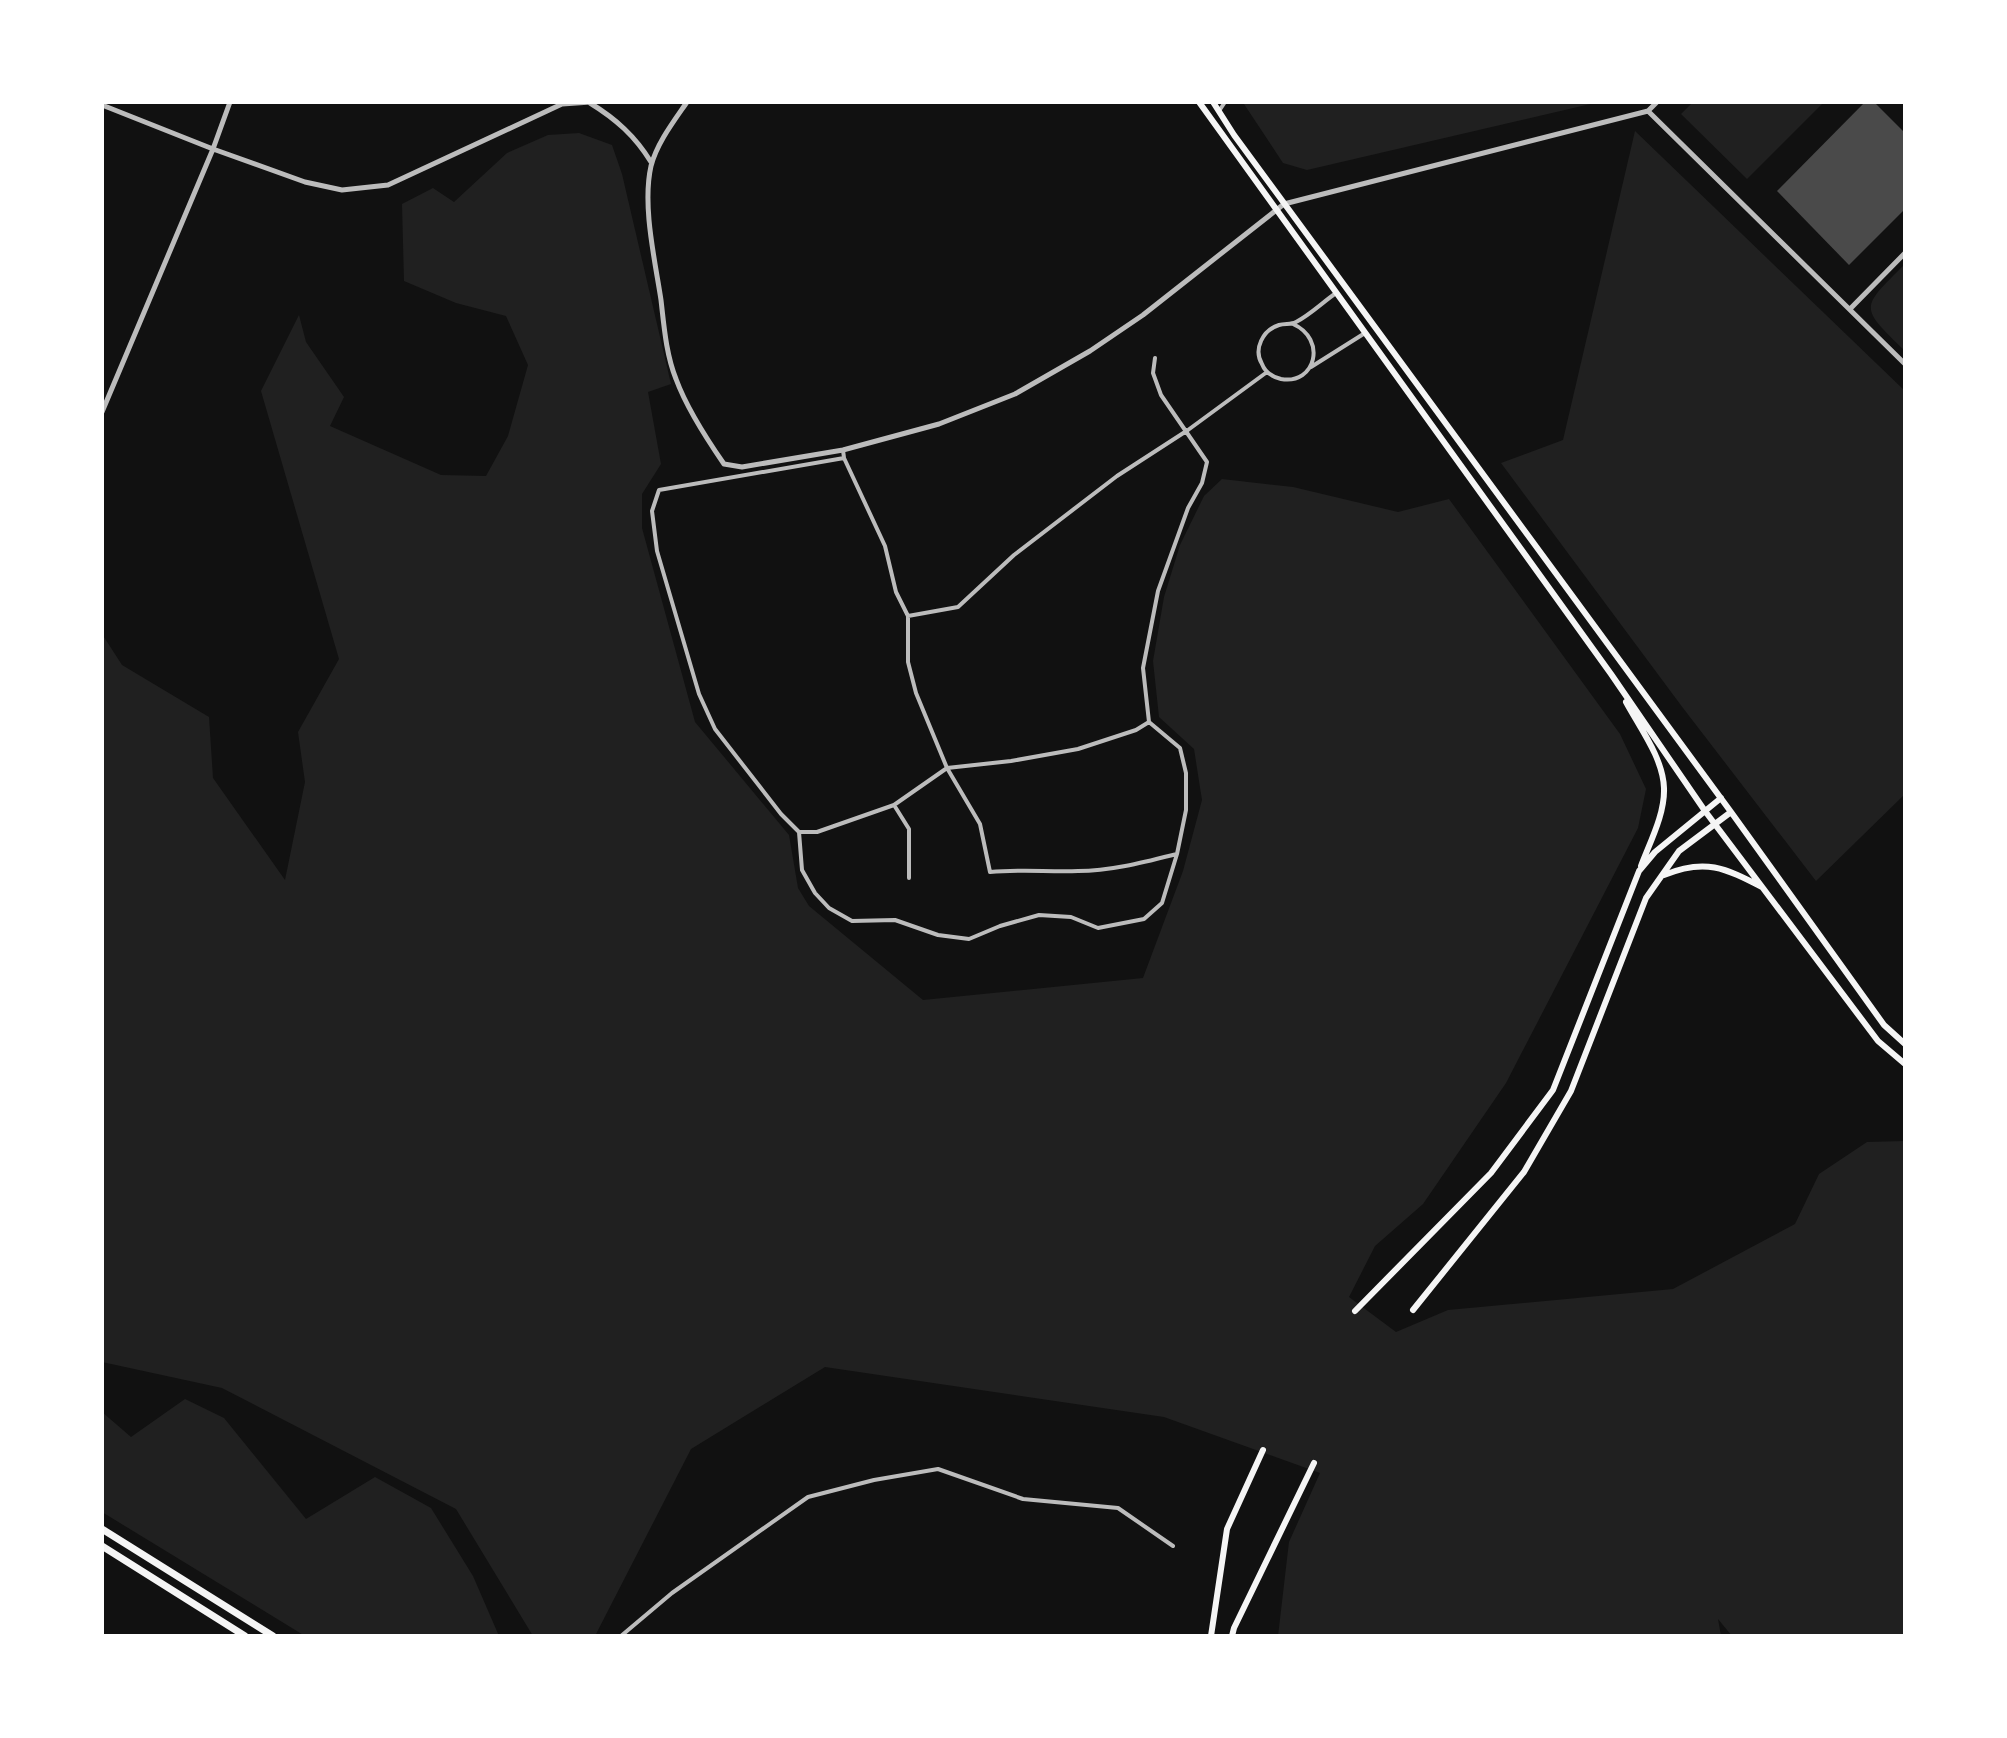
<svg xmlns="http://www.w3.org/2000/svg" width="2007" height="1738" viewBox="0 0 2007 1738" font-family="'Open Sans',sans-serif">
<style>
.green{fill:#202020}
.building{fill:#4a4a4a}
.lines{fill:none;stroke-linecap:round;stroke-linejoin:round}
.minor{stroke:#bcbcbc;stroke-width:4}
.tertiary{stroke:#bcbcbc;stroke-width:5}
.secondary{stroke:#f5f5f5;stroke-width:6}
.primary{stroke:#f5f5f5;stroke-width:7}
</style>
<rect width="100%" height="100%" fill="#111"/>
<path class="green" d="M1246,102h353l-292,68 -24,-7 -39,-59z
M1693,102h131l-77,77 -66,-65z
M1635,131l270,260v403l-89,87 -133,-173 -182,-245 62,-23z
M579,133l33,12 10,29 49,210 -23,8 13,72 -19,30v34l53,194 94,113 9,53 11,18 114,94 220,-22 40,-107 19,-71 -8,-51 -35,-32 -6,-56 11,-64 16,-52 24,-49 18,-17 71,8 105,25 51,-13 171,235 26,55 -8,39 -132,255 -83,121 -48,42 -26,51 47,35 52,-22 225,-21 122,-65 24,-50 48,-32 38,-1v495h-173l-14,-17 3,17h-443l11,-94 31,-69 -156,-56 -339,-50 -134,82 -96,187h-62l-77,-127 -234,-121 -120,-26v-728l20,31 87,52 4,61 72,102 20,-98 -7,-50 41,-73 -78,-268 38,-76 7,27 38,55 -14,29 111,49 45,1 22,-40 20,-71 -22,-49 -50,-13 -52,-22 -2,-77 31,-16 21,14 53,-49 41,-18z
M1905,264v87c-46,-45 -45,-42 0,-87z
M185,1399l39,19 82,101 69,-42 56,31 42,68 26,60h-194l-203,-124v-100l29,25z"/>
<path class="building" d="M1865,102h9l31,31v76l-56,56 -72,-74z"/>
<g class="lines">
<path class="minor" d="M1219,111l6,-9
M1293,324c34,15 23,61 -12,55 -8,-2 -16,-7 -19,-15 -9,-15 1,-34 17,-39 6,-2 12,0 17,-3 14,-7 27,-20 40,-29
M1311,367l54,-34
M843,450l1,8 41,88 11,46 12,24v46l8,31 31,75 33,56 10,48c32,-3 57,0 88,-1 33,0 67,-9 99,-17
M844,458l-185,32 -7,21 5,40 42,143 16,35 66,85 18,18 3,38 13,23 14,15 23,13 43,-1 43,15 31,4 31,-13 39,-11 32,2 27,11 46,-9 18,-16 15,-49 9,-44v-37l-6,-25 -31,-26 -6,-54 15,-77 30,-83 14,-25 5,-21 -46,-67 -8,-22 2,-15
M908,616l50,-9 56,-52 103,-79 71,-46 79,-58
M894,805l15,24v49
M799,832h18l77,-27 53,-37 64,-7 67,-12 58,-19 13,-8
M621,1636l51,-43 136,-96 66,-17 64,-11 85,30 95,9 55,38"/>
<path class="tertiary" d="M687,102c-13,19 -30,41 -36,64 -9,40 4,94 10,134 3,26 5,54 15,79 11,30 30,59 48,85l18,3 101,-17 96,-26 76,-30 75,-43 53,-36 141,-111 364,-93 9,-9
M590,103c26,16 45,33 61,59
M102,105l111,44 92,33 37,8 46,-5 174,-81 29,-2
M1648,111l257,253
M1850,309l55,-56
M102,412l111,-263 17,-47"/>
<path class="secondary" d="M1199,102l412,572 94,137 173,230 27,23
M1213,102l21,33 497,677 153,213 21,19
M1626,702c14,26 37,56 38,86 1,26 -14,54 -23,78
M1664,875c41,-17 61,-7 98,12
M1413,1310l111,-138 47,-81 75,-193 33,-47 52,-39
M1355,1311l136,-138 62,-83 86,-219 16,-19 66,-54
M1211,1636l16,-107 36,-79
M1232,1636l2,-8 80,-165"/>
<path class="primary" d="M102,1529l171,107
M102,1546l143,90"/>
</g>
<rect width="2007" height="1738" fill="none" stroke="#ffffff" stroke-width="208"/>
</svg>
